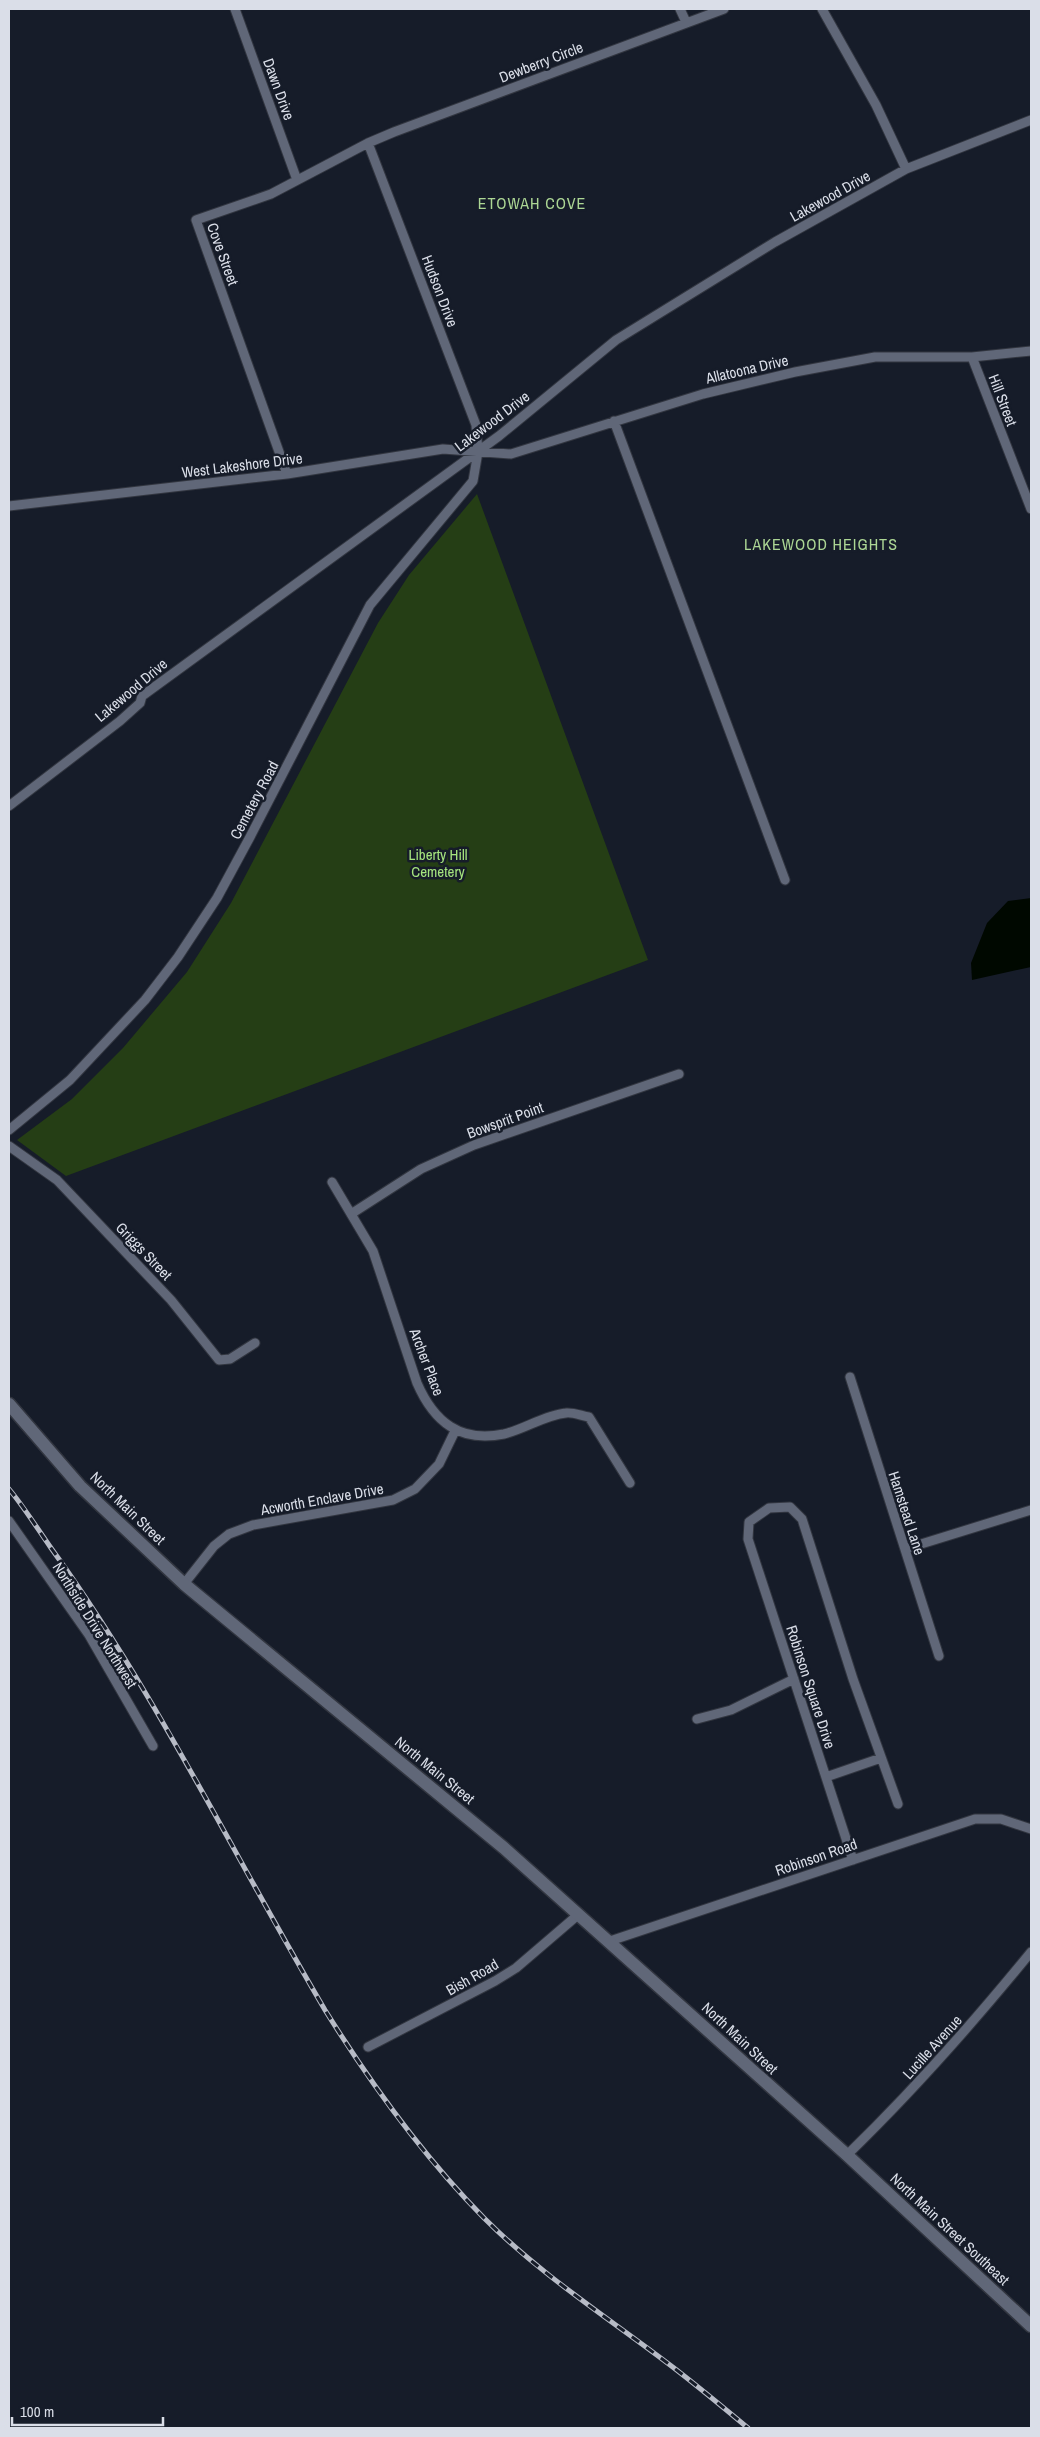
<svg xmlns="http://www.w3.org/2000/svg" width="1040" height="2437" viewBox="0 0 1040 2437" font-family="'Archivo Narrow',sans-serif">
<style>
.green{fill:#253e15}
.water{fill:#000800}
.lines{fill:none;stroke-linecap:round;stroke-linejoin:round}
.street-casing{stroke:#323640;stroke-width:11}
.secondary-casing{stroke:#323640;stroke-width:15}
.street{stroke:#606778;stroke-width:9}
.secondary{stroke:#606778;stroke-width:12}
.rail-casing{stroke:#b7bbc6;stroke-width:5}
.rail{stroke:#161c29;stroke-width:3;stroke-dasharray:9;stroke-linecap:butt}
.labels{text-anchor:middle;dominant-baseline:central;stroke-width:5;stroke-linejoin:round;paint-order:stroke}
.street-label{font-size:15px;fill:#dadee8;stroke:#161c29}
.park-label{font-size:15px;fill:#a5e47e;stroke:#161c29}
.neighbourhood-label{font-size:16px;letter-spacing:1px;fill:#acd694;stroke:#161c29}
</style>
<rect width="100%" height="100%" fill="#161c29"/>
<path class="green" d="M477,494l171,466 -582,216 -49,-36 55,-41 51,-51 64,-76 44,-69 147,-280 31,-48z"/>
<path class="water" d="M1031,898v69l-59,13 -1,-17 16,-40 21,-22z"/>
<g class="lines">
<g class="street-casing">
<path id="street" d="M235,9l62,171
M680,9l6,13
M822,9l54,96 30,64
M972,357l59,152
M614,421l171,459
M287,474l-91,-254 75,-26 97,-51 26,-11 330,-123
M9,506l278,-32 156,-25 68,5 192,-60 92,-22 80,-15h97l59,-6
M9,806l111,-85 20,-18 2,-7 357,-260 117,-96 159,-98 131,-73 125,-49
M9,1130l61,-50 75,-80 33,-43 39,-59 33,-61 120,-232 103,-124 5,-29 -2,-27 -108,-282
M9,1146l48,34 114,120 48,60 11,-1 25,-16
M332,1182l41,69 44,132c17,39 43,60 87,51 21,-5 41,-19 62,-21 7,-1 16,3 23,4l41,66
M351,1214l70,-45 53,-24 205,-71
M850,1377l89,279
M9,1521l80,114 64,111
M905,1549l126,-39
M184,1584l30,-38 15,-12 24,-9 140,-25 22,-11 24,-25 16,-33
M697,1719l34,-9 63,-31
M826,1777l55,-19
M853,1860l-105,-321 1,-17 20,-14 21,-1 12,12 51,160 45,125
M610,1941l365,-122h26l30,10
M368,2047l127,-66 21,-13 63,-54
M847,2155c66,-64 126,-132 184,-203"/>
</g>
<g class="secondary-casing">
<path id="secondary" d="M9,1404l71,82 104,98 320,264 343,307 184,171"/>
</g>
<use href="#street" class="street"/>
<use href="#secondary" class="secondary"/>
<g class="rail-casing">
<path id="rail" d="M9,1489c15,18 28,39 42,59 105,145 183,308 274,462 46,74 98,146 159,208 58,58 126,101 190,150 26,20 50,40 74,60"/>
</g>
<use href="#rail" class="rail"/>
</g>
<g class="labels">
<g class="street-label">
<text transform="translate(541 62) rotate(-21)">Dewberry Circle</text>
<text transform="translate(279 89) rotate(70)">Dawn Drive</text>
<text transform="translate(830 196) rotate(-29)">Lakewood Drive</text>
<text transform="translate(223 254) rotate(70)">Cove Street</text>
<text transform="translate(440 291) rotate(69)">Hudson Drive</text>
<text transform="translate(747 369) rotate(-13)">Allatoona Drive</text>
<text transform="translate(1003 400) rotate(69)">Hill Street</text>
<text transform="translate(492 421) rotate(-37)">Lakewood Drive</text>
<text transform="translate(242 465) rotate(-7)">West Lakeshore Drive</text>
<text transform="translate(131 690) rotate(-40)">Lakewood Drive</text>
<text transform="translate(254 800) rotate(-62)">Cemetery Road</text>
<text transform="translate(505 1120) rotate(-20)">Bowsprit Point</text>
<text transform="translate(144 1251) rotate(46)">Griggs Street</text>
<text transform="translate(427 1362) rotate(69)">Archer Place</text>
<text transform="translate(322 1499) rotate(-10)">Acworth Enclave Drive</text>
<text transform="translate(128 1508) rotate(44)">North Main Street</text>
<text transform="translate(907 1513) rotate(72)">Hamstead Lane</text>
<text transform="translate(95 1625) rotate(58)">Northside Drive Northwest</text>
<text transform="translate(811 1687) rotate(72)">Robinson Square Drive</text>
<text transform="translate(435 1770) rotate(39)">North Main Street</text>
<text transform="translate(816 1857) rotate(-19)">Robinson Road</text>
<text transform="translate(472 1977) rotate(-30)">Bish Road</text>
<text transform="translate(740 2038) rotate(43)">North Main Street</text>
<text transform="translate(932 2047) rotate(-48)">Lucille Avenue</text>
<text transform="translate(950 2229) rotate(43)">North Main Street Southeast</text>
</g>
<g class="park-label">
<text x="438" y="854">Liberty Hill<tspan x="438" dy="17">Cemetery</tspan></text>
</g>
<g class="neighbourhood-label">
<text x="532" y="203">ETOWAH COVE</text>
<text x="821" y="544">LAKEWOOD HEIGHTS</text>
</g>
</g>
<rect width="1040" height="2437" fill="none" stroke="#dadee8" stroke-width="20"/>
<path d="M12 2417v8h151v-8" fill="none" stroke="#dadee8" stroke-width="2.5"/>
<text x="20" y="2417" font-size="15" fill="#dadee8" stroke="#161c29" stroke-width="4" paint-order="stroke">100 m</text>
</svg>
